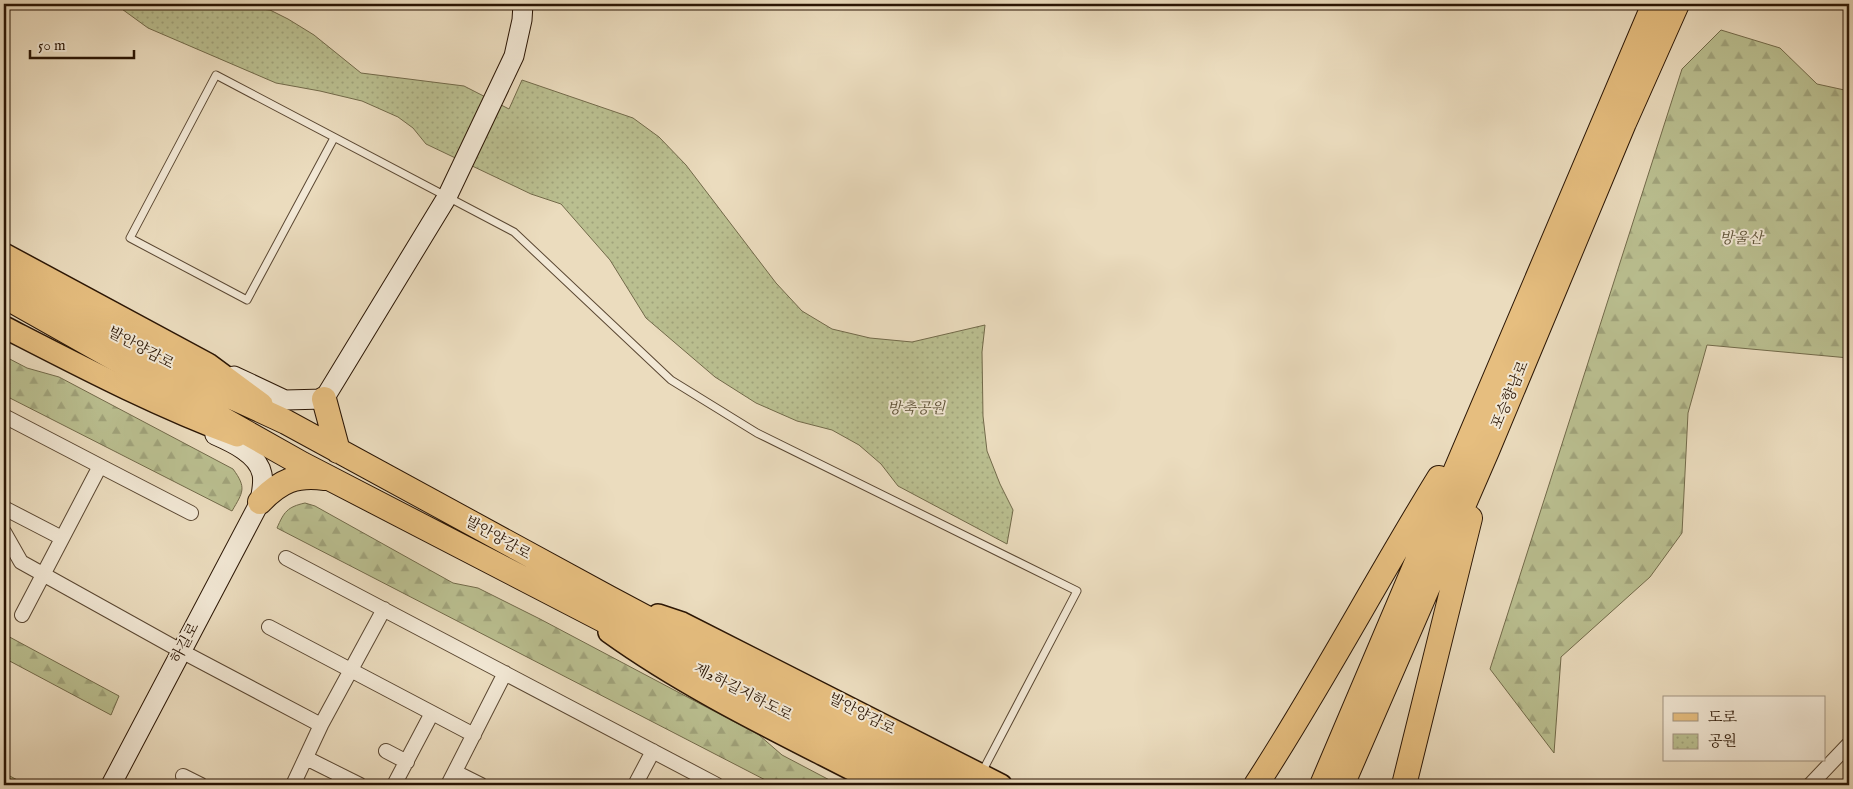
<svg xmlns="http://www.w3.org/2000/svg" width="1853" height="789" viewBox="0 0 1853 789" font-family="'IM FELL English','Noto Serif KR',serif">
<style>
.grass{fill:#babf90;stroke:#726a4a}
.forest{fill:url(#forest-firs);stroke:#726a4a}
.park{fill:url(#park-dots);stroke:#726a4a}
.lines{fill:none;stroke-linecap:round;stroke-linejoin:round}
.lane-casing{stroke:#5a4732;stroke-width:9}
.street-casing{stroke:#5a4732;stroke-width:16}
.secondary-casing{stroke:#2a1504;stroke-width:21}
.primary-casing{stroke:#2a1504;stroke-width:24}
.highway-casing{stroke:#2a1504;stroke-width:26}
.lane{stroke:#f2e8d5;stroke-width:7}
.street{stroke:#f2e8d5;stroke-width:14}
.secondary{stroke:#f2e8d5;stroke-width:19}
.primary{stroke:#e6be7f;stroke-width:21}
.highway{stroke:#e6be7f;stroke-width:24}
.labels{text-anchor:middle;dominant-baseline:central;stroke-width:4;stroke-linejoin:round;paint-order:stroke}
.park-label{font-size:15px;font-style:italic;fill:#5c5035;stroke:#f2e8d5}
.street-label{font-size:15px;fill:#2a1504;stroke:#f2e8d5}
</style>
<defs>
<pattern id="forest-firs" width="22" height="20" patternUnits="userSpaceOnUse" patternTransform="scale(1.25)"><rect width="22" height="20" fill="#babf90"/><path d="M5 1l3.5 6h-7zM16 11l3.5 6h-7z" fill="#a0a37b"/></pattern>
<pattern id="park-dots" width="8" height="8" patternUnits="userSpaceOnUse" patternTransform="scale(1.25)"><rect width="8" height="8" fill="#babf90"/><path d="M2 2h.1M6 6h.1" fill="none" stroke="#a0a37b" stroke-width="1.8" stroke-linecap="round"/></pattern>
</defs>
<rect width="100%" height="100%" fill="#ebdcbe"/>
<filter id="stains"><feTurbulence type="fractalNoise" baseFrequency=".004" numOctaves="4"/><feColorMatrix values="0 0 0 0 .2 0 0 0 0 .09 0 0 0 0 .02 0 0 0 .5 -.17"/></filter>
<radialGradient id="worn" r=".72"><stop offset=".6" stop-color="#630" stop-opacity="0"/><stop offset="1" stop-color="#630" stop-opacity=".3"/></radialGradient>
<path class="grass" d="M4,773l23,12h-23z"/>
<path class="forest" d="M1721,30l59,18 37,36 32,7v267l-142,-13 -19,68 -6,120 -32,44 -89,80 -7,96 -64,-84 192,-600z
M4,356l23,12 32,9 174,92c14,19 10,23 -1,42l-228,-116z
M305,503l10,3 138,77 25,5 62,31 219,116 23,20 57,30h-64l-498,-257c7,-16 10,-21 28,-25z
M4,634l115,62 -8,19 -107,-57z"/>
<path class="park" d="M115,4h121l16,4 18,2 18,9 26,16 47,38 103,13 45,23 13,-29 111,38 26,19 27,28 90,118 26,28 30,18 38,9 42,4 73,-17 -3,27 1,64 4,35 13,33 13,26 -6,34 -109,-58 -17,-22 -22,-19 -27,-15 -35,-9 -41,-18 -41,-26 -69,-59 -36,-58 -49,-56 -30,-10 -105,-50 -13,-16 -15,-11 -36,-16 -42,-10 -44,-8 -128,-55z"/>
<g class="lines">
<g class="lane-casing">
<path id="lane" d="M334,138l-87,162 -117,-62 86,-163 298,157 157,148 86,53 320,158 -96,183"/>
</g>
<g class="street-casing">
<path id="street" d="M4,416l96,50 -78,149
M100,466l91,47
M4,508l58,30
M4,532l17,30 160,89 140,74 -28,60
M286,558l431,227
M269,627l205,108
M321,725l63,-116
M386,751l21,11
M306,758l54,27
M455,772l26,13
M183,776l18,9
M394,785l38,-72
M448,785l57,-112
M635,785l18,-34
M1810,785l39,-41"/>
</g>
<g class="secondary-casing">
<path id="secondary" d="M234,376l51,24 39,-1 123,-202 67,-141 8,-36 1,-16
M111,785l149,-283c1,-9 4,-19 2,-28 -4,-20 -31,-32 -47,-39"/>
</g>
<g class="primary-casing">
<path id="primary" d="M4,254l204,110 54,40
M4,327c76,39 152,79 233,109
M658,615l24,8 319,162
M609,632c85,61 181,105 273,153"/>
</g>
<g class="highway-casing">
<path id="highway" d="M4,274l228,123 54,25 323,176 351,187
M4,296l298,168 620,321
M324,399l14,52
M260,502c20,-21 36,-28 65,-24
M1256,785c65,-100 120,-205 183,-307
M1322,785l332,-781
M1342,785l145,-334 137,-328 53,-119
M1404,785l66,-267"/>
</g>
<use href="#lane" class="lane"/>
<use href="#street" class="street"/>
<use href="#secondary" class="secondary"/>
<use href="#primary" class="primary"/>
<use href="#highway" class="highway"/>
</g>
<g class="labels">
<g class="park-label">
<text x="1741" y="238">방울산</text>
<text x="916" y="408">방축공원</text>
</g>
<g class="street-label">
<text transform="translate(141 348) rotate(28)">발안양감로</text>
<text transform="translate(1510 395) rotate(-67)">포승향남로</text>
<text transform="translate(498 538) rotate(29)">발안양감로</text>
<text transform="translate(185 643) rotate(-62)">하길로</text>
<text transform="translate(743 692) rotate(27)">제2하길지하도로</text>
<text transform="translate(862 714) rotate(27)">발안양감로</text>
</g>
</g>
<rect width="1853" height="789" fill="none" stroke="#ebdcbe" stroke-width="20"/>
<rect x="5" y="5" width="1843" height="779" fill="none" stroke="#2a1504" stroke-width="2.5"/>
<rect x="10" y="10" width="1833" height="769" fill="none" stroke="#2a1504"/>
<rect x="1663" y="696" width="162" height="65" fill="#f2e8d5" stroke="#a29481"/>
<rect x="1673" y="713" width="25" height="8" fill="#e6be7f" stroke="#a29481"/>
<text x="1708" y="722" font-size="15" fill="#2a1504">도로</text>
<rect x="1673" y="734" width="25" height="15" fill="url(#park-dots)" stroke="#a29481"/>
<text x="1708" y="746" font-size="15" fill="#2a1504">공원</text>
<path d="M30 50v8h104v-8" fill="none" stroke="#2a1504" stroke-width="2.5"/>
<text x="38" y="50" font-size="15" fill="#2a1504" stroke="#f2e8d5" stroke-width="4" paint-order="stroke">50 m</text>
<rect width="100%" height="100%" filter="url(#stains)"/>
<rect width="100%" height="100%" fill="url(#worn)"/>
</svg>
